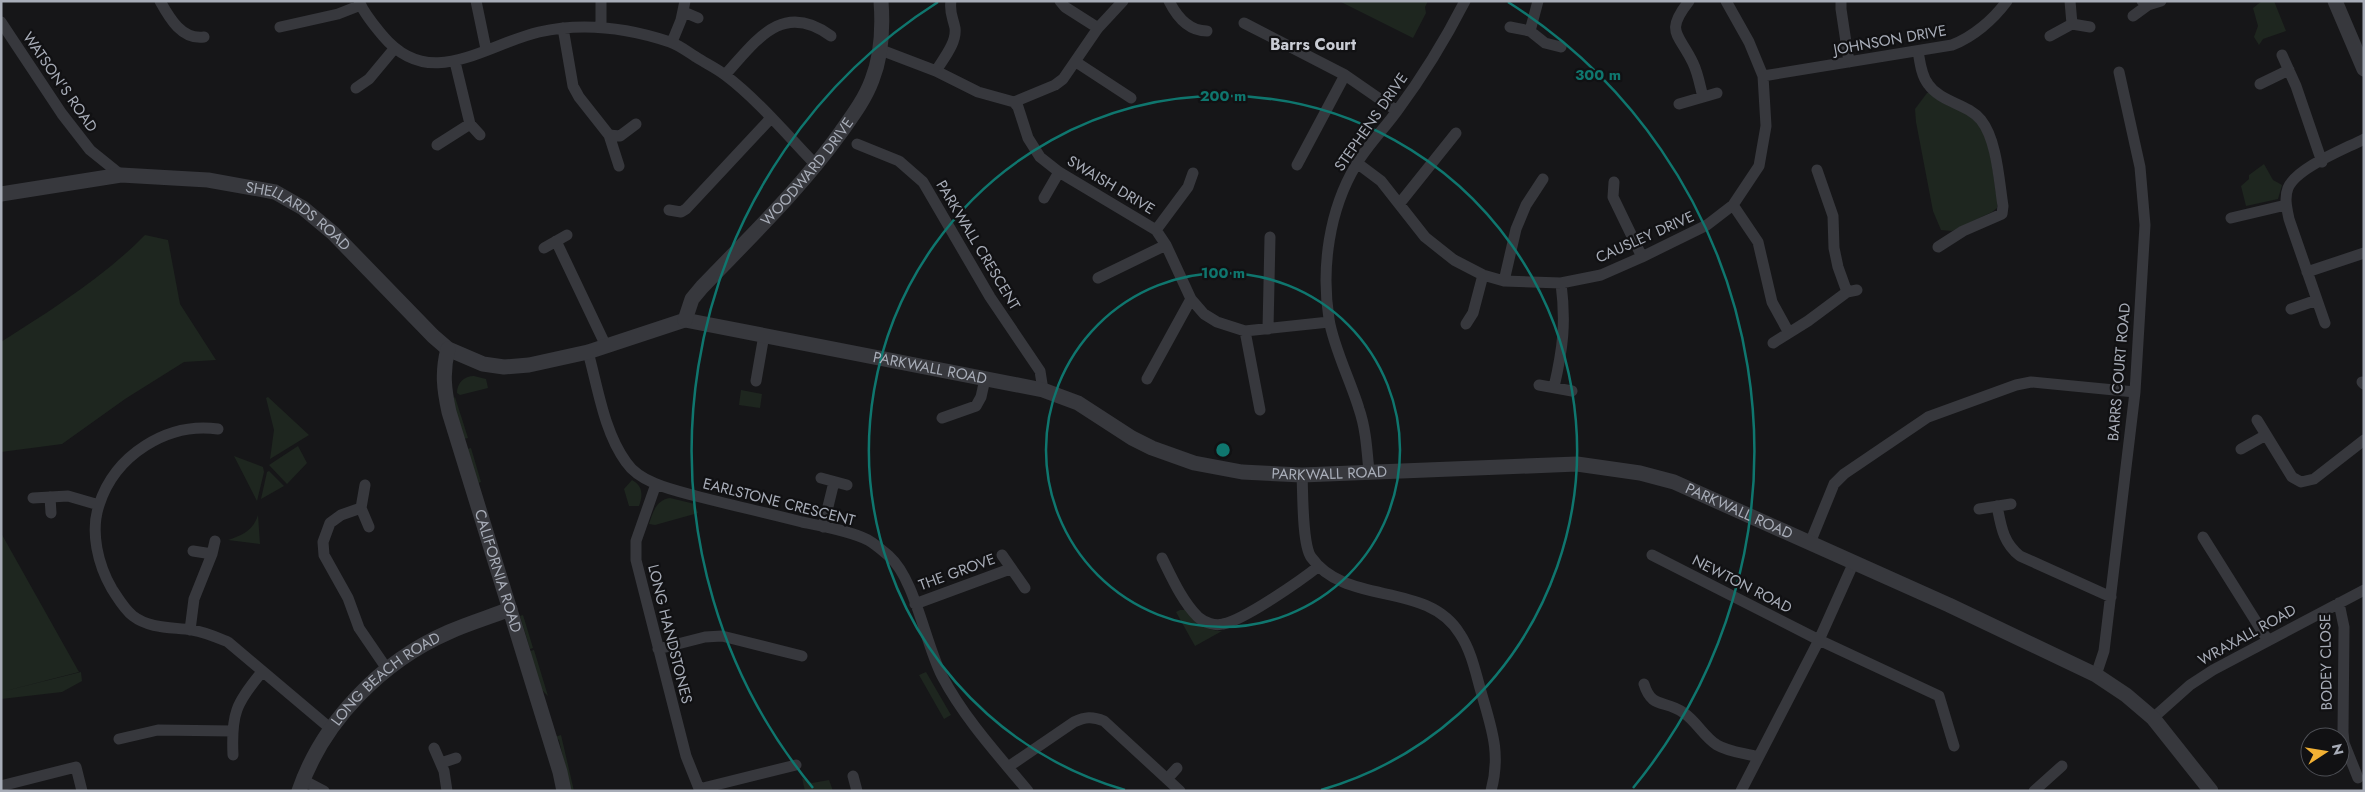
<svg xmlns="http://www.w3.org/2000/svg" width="2365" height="792" viewBox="0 0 2365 792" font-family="Jost,sans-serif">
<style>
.green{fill:#1e261f}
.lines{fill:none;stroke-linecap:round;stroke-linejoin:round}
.minor{stroke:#37383d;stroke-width:11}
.tertiary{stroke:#37383d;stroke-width:15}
.ring{fill:none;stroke:#0f766e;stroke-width:2.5}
.labels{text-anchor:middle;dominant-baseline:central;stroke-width:4.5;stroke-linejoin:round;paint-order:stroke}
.street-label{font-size:15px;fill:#a8adb8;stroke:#111113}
.neighbourhood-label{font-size:16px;font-weight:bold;fill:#c9ccd4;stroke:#111113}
.centre{fill:#0f766e;stroke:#111113;stroke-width:2.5}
.ring-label{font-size:15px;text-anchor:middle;font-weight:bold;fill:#0f766e;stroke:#111113;stroke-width:4.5;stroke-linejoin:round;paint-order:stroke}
</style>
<rect width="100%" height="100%" fill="#161618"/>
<path class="green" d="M1339,1h89l-3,6 1,6 -13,25z
M2262,1h12l12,30 -23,8 -4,6 -5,-8 4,-11 -5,-18z
M1927,93h4c9,12 24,14 37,22 24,15 24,58 29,83v10l-5,4 -40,19 -11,-1 -8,-19 -17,-89 -1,-13z
M2264,164l9,16 9,5 -4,14 -32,7 -5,-20 8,-7v-4z
M145,235l23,5 12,64 36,56 -32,2 -59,37 -63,45 -61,8v-110c49,-31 104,-66 144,-107z
M474,376l12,3 2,9 -28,7 -3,-2c0,-10 7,-17 17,-17z
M741,390l21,4 -2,14 -21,-3z
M268,397l41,38 -39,24 4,-29 -8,-32z
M455,397l13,41 -4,1 -12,-39z
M298,446l9,17 -20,21 -18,-19z
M471,448l10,34 -3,1 -11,-34z
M234,456l29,11 1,5 -7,29z
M269,471l15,15 -23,13 6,-27z
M632,480c11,6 11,15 7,26h-10l-5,-17z
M670,498l25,6 3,9 -43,12 -6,-1c4,-12 7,-24 21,-26z
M258,515l2,29 -32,-4c14,-5 25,-9 30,-25z
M1,533l78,139 -78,20z
M1180,610h6c11,12 19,21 36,21l-27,15 -19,-34z
M523,615l10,33 -3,1 -10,-33z
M534,650l14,46 -9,-9 -9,-36z
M81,672l1,9 -20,11 -61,7v-7z
M926,672l25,43 -7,4 -25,-44z
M561,735l13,56h-3l-12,-51 -4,-3z
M802,778l10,5 17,-3 4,11h-28z"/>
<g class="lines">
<path class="minor" d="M160,1c10,18 22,39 44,36
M359,1c5,13 15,24 24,35 47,56 101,9 156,-4 44,-10 89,-4 131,10 9,3 18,10 26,15 9,6 20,11 29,18 32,24 63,61 92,91
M476,1l10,48
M1060,1l5,6 33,21
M1169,1c8,16 20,30 38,30
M1689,1c-25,32 -10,32 4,62 5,10 7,23 10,34
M1841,1v8l8,53
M2070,1l2,23
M2142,1l6,4 13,-4
M684,12l14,6
M2133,16l15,-11
M1,22l61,92 28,36 31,25
M1244,23l101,52 52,36
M280,27l58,-13 23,-9
M601,27v-26
M1510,27l20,4 15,12 16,4
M563,28l10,58 6,11 30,38 10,31
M1530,31l8,-30
M2050,36l22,-12 18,3
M672,42l9,-22 4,-19
M881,50l55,21 42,21 36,10 41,-17 8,-6 35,-51 25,-27
M1918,51c2,11 3,24 10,33 13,19 39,19 53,36 16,20 18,61 22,86l-1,8 -39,17 -25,16
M2282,55l14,31 26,76
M455,62l15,62 10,11
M1076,62l55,36
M936,71c7,-12 21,-28 19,-43 -2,-10 -6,-16 -4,-27
M725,75c31,-34 57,-75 106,-39
M1763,76l189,-31c21,-8 41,-25 55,-44
M2260,84l29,-14
M356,88l13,-9 25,-30
M1014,102l4,5 10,31 12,19 19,15 97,58 10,15 25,54 13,15 13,8 28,9 84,-9
M1679,104l38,-11
M609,135l11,1 16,-12
M857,144l42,17 24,21 67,115 50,74 3,19
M437,145l33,-21
M1357,163l24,18 44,56 29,23 29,15 21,6 57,2 40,-8 41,-18 65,-32 26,-20 26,-39 7,-40 -3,-50 -14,-34 -23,-41
M1297,165l48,-90
M1817,170l16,46 1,32 4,19 9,25
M1614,182l-1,15 29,60
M1044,198l15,-26
M1400,203l56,-70
M1733,205l25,37 14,60 17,31
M669,210l12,2 5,-3 85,-91
M2231,218l55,-13
M1156,230l32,-43 5,-14
M556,241l50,105
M544,248l23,-13
M2307,272l57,-19
M1098,278l68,-33
M1504,281l12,-52 10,-24 17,-26
M2291,309l26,-9
M2325,323l-36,-104c-2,-10 -5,-21 -1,-31 8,-20 57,-39 76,-49
M1466,324l7,-11 10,-38
M1268,329l2,-92
M1245,331l15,79
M1773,343l35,-22 39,-29 10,-2
M588,352c10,36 16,80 38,110 14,21 47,28 70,34 35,9 71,17 106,26 20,4 48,9 66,18 7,4 15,11 21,16 26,23 36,87 53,120 22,42 56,79 86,115
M1147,379l44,-80
M756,381l8,-46
M2362,382l2,2
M1539,385l33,6
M1554,387c9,-39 12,-64 7,-104
M942,418l34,-12 5,-9 4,-18
M2257,420l35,57 9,5 13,-3 50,-39
M218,429c-51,-7 -103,26 -119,76 -9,27 -1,60 13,84 6,9 12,20 21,27 17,13 39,11 59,14 13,2 24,7 36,12l103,87
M2241,449l25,-14
M1369,472c-2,-21 -3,-43 -10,-63 -8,-27 -26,-63 -30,-90 -8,-51 0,-109 27,-154 11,-19 28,-36 41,-54 26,-35 48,-71 68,-110
M1302,475c1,17 0,69 9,82 35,50 116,23 149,77 12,18 16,41 22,61 10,35 19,59 9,96
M821,478l26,7
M656,484l-20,57v19l50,196 14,35
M365,485l-4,23 8,19
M50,497l1,16
M33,498l35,-2 31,9
M1997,506c4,20 6,37 23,50l91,41
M361,508l-20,7 -11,8 -7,19 1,13 24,43 11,30 28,41
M1979,509l32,-5
M823,527l11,-45
M2203,537l64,102
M1810,543l24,-59 10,-10 84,-57 88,-32 15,-3 104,10
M193,551l19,3
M1002,555l23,33
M1652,555l167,85 120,56 15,50
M1162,558c10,20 20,43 36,59 7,6 17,9 25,7 21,-4 77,-43 96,-58
M2339,603l5,24 -1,105 1,11 14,35
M915,604l95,-35
M190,630l4,-31 18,-45 3,-13
M658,649l47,-12 17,-1 80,20
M2096,675l8,-24 31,-259 10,-167 -5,-58 -21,-95
M1644,684c8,26 21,15 40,29 13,9 20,24 33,32 12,7 27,8 41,12
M2153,718l37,-33 23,-15 151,-80
M119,739l39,-9 74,1
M434,748l10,23 3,20
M233,755c-2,-41 3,-52 29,-83
M441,763l15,-5
M1008,767l66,-45c11,-5 18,-6 30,-1l76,70
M853,776l4,15
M1167,779l10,-11
M303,780l21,11
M1,786l75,-19 6,24
M699,789l97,-24
M1741,791l78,-151 35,-78
M2034,791l28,-25"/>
<g class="tertiary">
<path d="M2335,1l29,68"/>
<path id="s1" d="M1,194l120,-19 87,5 67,12 28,16 30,25 100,103 15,13 35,15 21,3 25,-2 59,-13 97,-32 358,70 35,13 54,35 20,10 42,15 48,9 60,3 275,-11 63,9 34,9 275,123 147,70 30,20 27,23 58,73"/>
<path id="s2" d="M685,320l7,-21 10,-12c48,-50 99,-99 139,-155 12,-17 24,-33 31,-52 10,-25 11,-52 9,-79"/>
<path id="s3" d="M448,349c-6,23 -4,40 1,63l111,360 4,19"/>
<path id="s4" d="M299,791c24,-70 83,-130 150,-159 20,-9 41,-15 61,-23"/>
</g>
</g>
<g class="ring">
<circle cx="1223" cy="450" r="177"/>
<path d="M1125 790A354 354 0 1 1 1321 790"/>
<path d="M813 788A531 531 0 0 1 938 2M1508 2A531 531 0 0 1 1633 788"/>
</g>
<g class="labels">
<g class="street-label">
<text transform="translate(1890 40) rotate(-10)">JOHNSON DRIVE</text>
<text transform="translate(60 82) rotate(55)">WATSON'S ROAD</text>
<text transform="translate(1371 122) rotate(-55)">STEPHENS DRIVE</text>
<text stroke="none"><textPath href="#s2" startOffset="194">WOODWARD DRIVE</textPath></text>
<text transform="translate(1111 185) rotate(31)">SWAISH DRIVE</text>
<text stroke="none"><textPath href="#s1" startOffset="308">SHELLARDS ROAD</textPath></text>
<text transform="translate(1645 237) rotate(-24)">CAUSLEY DRIVE</text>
<text transform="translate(978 245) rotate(59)">PARKWALL CRESCENT</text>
<text stroke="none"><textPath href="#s1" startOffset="1008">PARKWALL ROAD</textPath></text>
<text transform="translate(2119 372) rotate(-85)">BARRS COURT ROAD</text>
<text stroke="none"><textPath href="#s1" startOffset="1428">PARKWALL ROAD</textPath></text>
<text transform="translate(779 502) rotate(14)">EARLSTONE CRESCENT</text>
<text stroke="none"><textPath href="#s1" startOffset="1846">PARKWALL ROAD</textPath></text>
<text stroke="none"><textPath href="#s3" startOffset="230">CALIFORNIA ROAD</textPath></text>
<text transform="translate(957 572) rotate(-20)">THE GROVE</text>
<text transform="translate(1742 584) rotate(27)">NEWTON ROAD</text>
<text transform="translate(670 634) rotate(76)">LONG HANDSTONES</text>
<text transform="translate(2247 635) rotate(-29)">WRAXALL ROAD</text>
<text transform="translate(2326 662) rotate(-91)">BODEY CLOSE</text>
<text stroke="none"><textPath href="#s4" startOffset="145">LONG BEACH ROAD</textPath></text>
</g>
<g class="neighbourhood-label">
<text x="1313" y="44">Barrs Court</text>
</g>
</g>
<circle cx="1223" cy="450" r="8" class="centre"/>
<g class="ring-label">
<text x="1598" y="80">300 m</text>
<text x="1223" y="101">200 m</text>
<text x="1223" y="278">100 m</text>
</g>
<rect width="2365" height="792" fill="none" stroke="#a8adb8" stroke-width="5"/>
<g transform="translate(2325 752) rotate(78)"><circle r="24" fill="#111113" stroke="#4d4f55"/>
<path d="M0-4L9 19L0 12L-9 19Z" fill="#f2b134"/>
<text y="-8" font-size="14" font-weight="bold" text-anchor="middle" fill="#a8adb8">N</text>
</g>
</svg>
